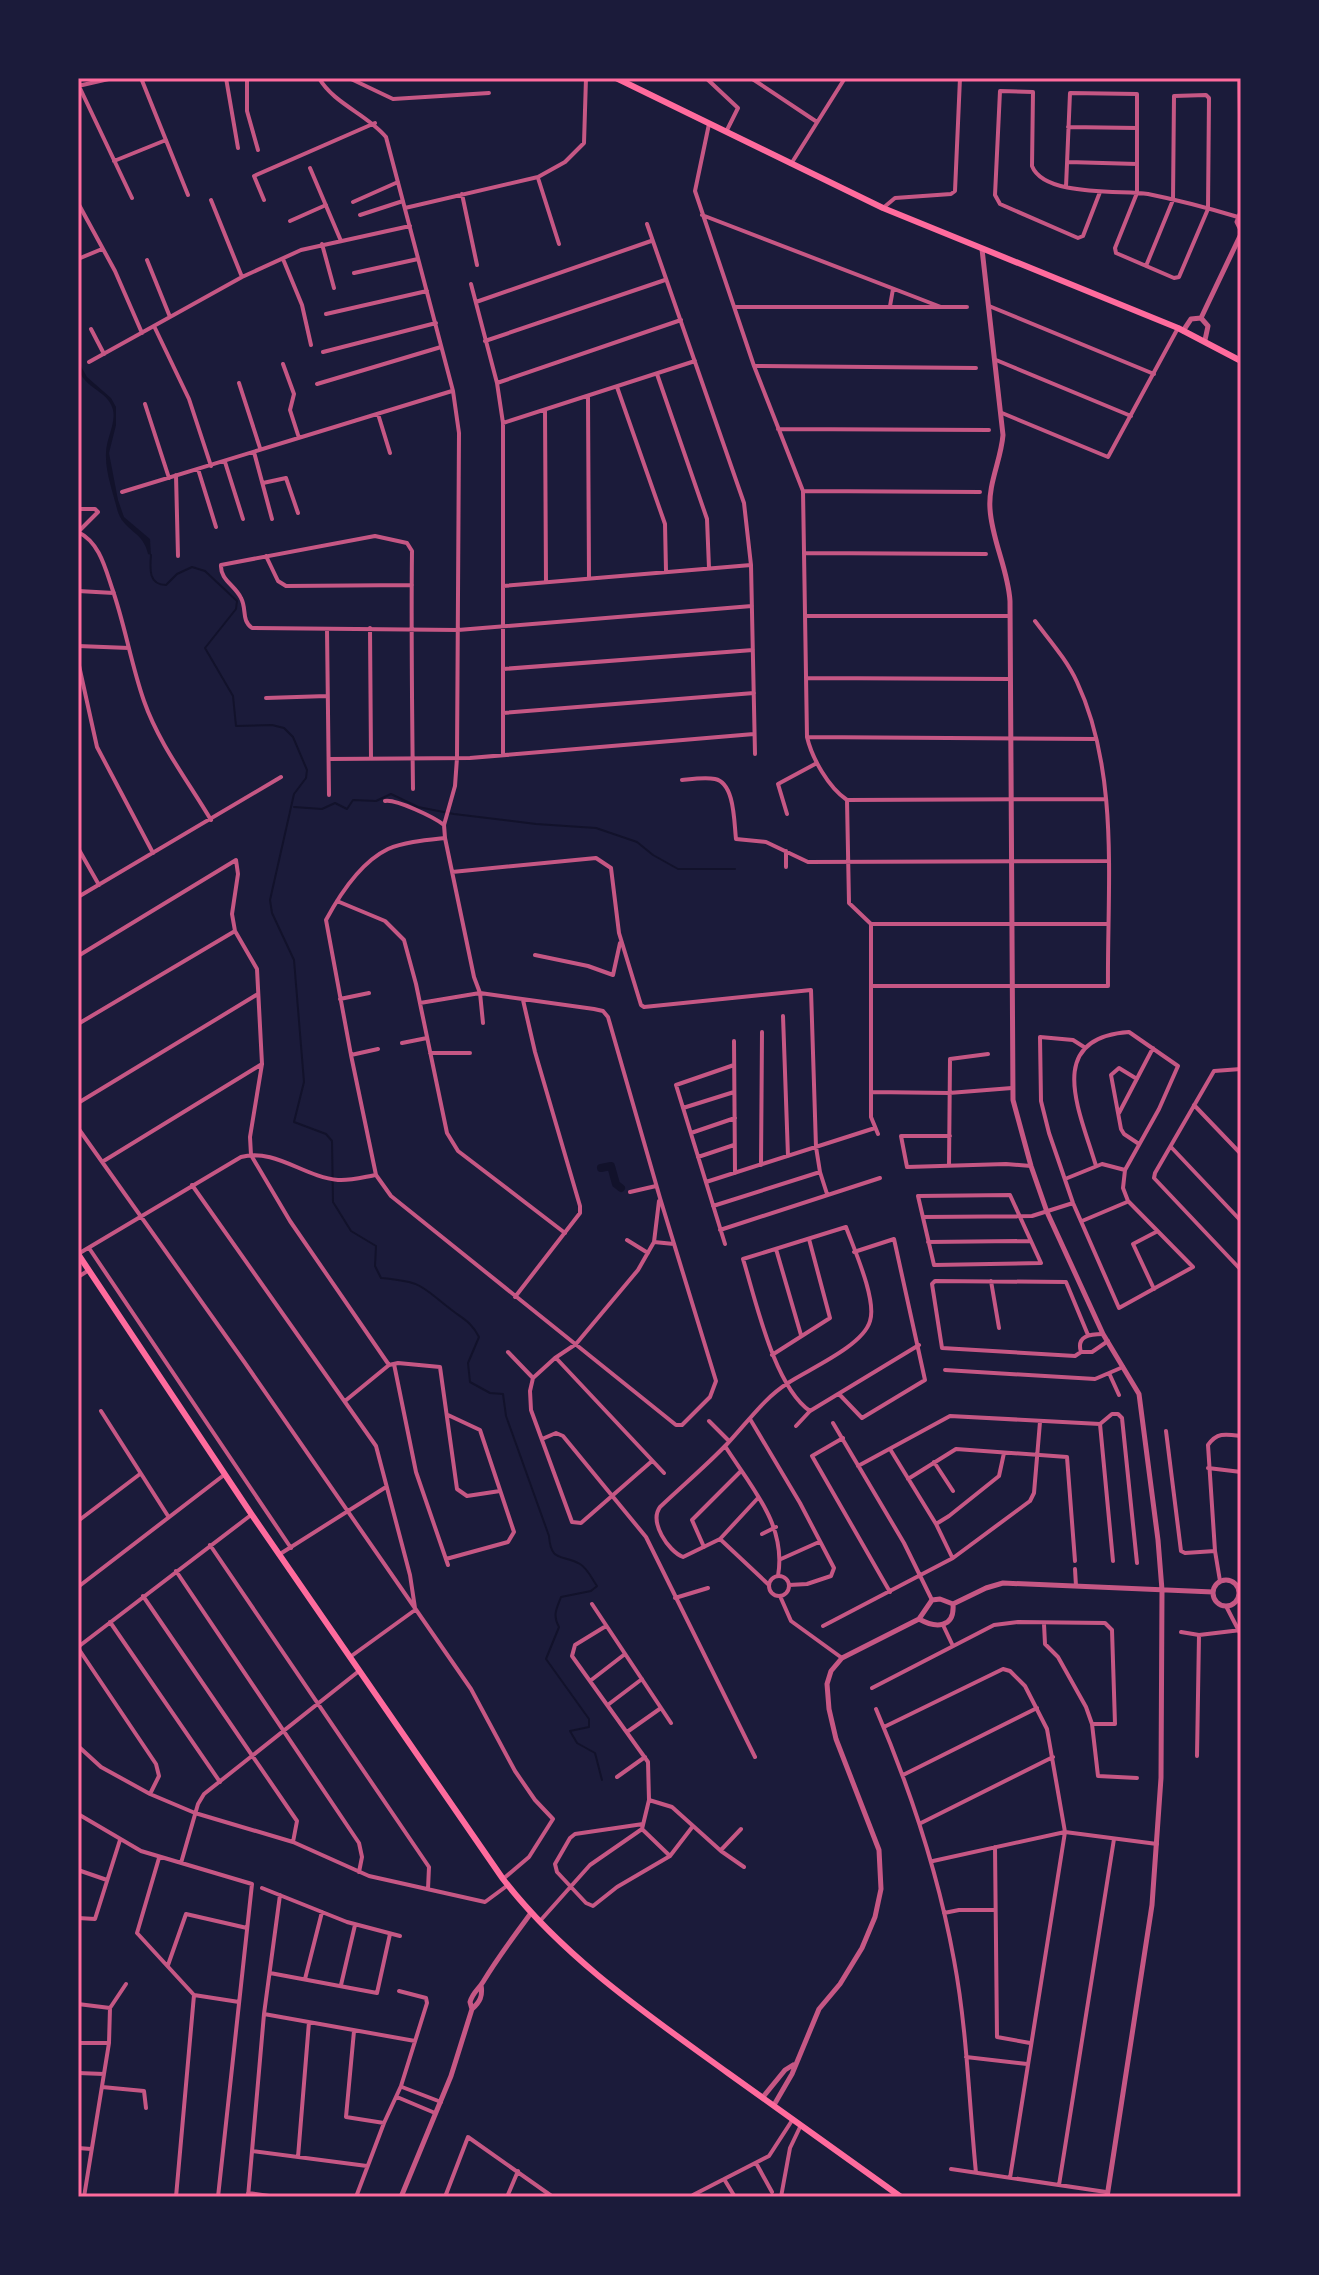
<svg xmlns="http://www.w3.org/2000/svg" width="1319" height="2275" viewBox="0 0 1319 2275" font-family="'Golos Text',sans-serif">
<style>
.water{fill:#12122b}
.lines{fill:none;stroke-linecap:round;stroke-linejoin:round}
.stream{stroke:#12122b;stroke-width:2}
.canal{stroke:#12122b;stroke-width:8}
.minor{stroke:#c65784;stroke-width:4}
.tertiary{stroke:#c65784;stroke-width:5}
.secondary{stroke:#ff6b9d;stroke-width:6}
.primary{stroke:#ff6b9d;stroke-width:6}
.neatline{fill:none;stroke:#ff6b9d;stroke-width:3}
</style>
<rect width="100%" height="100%" fill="#1b1b3a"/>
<path class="water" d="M78,361l9,16 24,21 5,9v18l-7,28 9,47 6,17 26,22 1,16 -3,-1c-5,-24 -25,-22 -31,-45 -4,-17 -12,-37 -11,-56 0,-14 10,-29 7,-43 -5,-22 -35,-21 -35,-49z"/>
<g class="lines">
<path class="stream" d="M151,555c-1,13 -3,30 15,30l11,-11 15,-7 13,4 32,30 -1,8 -31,39 28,48 3,30 36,-1 12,3 9,9 14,33 -1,8 -12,16 -24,106 2,13 22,47 10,122 -10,40 32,12 6,7 1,61 18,29 25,15 -1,20 6,12c44,4 39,8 72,33 12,9 19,12 26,26l-11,26 2,19 20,11 13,1 3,22 43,120c2,27 13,18 31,28 8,5 12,15 17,22l-6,5 -30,6c-4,11 -9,18 -2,30l-13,32 43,60v8l-19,4 7,12 18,10 7,27
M294,807l28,2 13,-6 12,6 6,-9 23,1 15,-7 27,13 36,7 82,10 60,4 41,14 16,13 25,14h57"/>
<path class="canal" d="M601,1168l10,-2 5,18 5,4"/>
<path class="minor" d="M141,78l47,117
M226,78l12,70
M247,78v33l11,39
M319,78c15,26 48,36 67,59l67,254 6,42 -2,325 -2,28 -11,39 1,13 29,139 6,16 3,30
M349,78l44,21 96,-6
M706,78l32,30 -11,22
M751,78l66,44
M78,84l54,114
M78,86l35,-8
M709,124l-14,67 59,175 49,125 4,246c5,21 21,50 40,63l2,103 22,21v193l7,17
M1068,127l69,1
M114,161l52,-21
M1068,162l69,2
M791,164l54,-86
M310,168l31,73
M538,178l21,66
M1066,187l4,-94 67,1v99l-22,55 1,5 58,25 5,-1 29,-68 1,-111 -3,-3 -32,1 -1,104 -27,66
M1100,192l-17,44 -5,2 -78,-34 -5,-9 5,-104 33,1 -1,74c12,31 88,24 116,28 30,6 60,14 90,23
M462,194l15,71
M211,200l31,77
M264,200l-10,-24 121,-53
M353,202l45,-20
M78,203l37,68 27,62
M405,208l133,-31 27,-15 19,-19 2,-65
M883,208l12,-10 56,-4 4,-3 5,-113
M360,215l43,-14
M702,215l239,92
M290,221l36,-16
M647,224l97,279 7,62 4,189
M322,244l12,44
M78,259l24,-10
M283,259l19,46 9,40
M147,260l23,57
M354,273l64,-14
M471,284l26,99 6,40v332
M476,302l175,-61
M890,306l3,-17
M989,306l165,68
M735,307h232
M326,314l101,-23
M154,326l35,73 22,67
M91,329l13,25
M485,341l180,-61
M323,352l113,-29
M996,360l135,56
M89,362l153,-85 59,-27 109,-24
M283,364l11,30 -4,16 9,28
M754,366l222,2
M657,374l50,145 2,49
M239,383l21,65
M497,383l184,-63
M317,384l124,-37
M617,387l48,137 1,47
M588,397l1,181
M145,404l24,74
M545,411l1,171
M1002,413l106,44 70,-129
M378,414l12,39
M503,423l192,-62
M778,429l211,1
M254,452l18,67
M225,462l18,57
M198,469l18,58
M176,475l2,81
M263,483l23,-5 12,35
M803,491l177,1
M122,492l330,-101
M78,509h17l3,3 -20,20c21,10 27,35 34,56 13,37 19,76 32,113 15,43 44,80 67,119
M804,553l182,1
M266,556l12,25 8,5 126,-1
M503,586l248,-21
M78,591l36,2
M805,616h205
M370,628l1,131
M327,629l2,166
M78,646l51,2
M78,661l19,86 56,106
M503,669l250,-19
M806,678l204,1
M266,698l61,-2
M503,713l251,-20
M807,737l289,2
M329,759l141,-1 284,-24
M682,780c10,-1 23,-3 33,-1 20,4 19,44 21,60l30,3 42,20 299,-1
M413,789c-1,-79 -2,-159 -1,-238l-5,-8 -32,-7 -154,29c-1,15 14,20 20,33 6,11 0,22 11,30l206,2 294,-24
M847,800l259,-1
M385,801c11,-2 49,16 59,24
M787,814l-9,-30 39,-21
M78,848l21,37
M786,867v-16
M452,872l144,-14 15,10 8,65 22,72 3,2 167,-17 5,157 4,25 7,22
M78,897l203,-120
M337,901l48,20 19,19 12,44 31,149 11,18 107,82
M871,924h237
M535,955l53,11 25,9 7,-32
M78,956l158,-96 2,14 -6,40 3,17 22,38 5,95 -12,73 1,18 39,66 99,144
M872,986h236c-1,-99 12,-212 -31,-304 -10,-22 -27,-41 -42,-61
M340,999l29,-6
M420,1003l60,-10 114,16 9,2 5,6 52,181 56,183 -6,16 -28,28h-6l-285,-229 -15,-21 -25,-120 -25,-135c14,-26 35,-58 62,-71 16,-7 39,-9 57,-11
M783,1016l5,140
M78,1024l157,-93
M734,1041l1,132
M402,1043l25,-5
M1084,1047l-11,-7 -33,-3 1,64 8,32 24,70 46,105 74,-41 -65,-66 -5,-13 2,-18 34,-61 19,-43 -49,-34c-86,6 -49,80 -33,134
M430,1053h40
M351,1055l27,-6
M1241,1069l-27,2 -59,102 -1,5 87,92
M1137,1079l-18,-11 -8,7 10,54 3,5 15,10
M871,1092l78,1 63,-5
M78,1103l180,-109
M1194,1105l47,49
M683,1108l51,-16
M1119,1113l34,-65
M78,1128l167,235 226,326 44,82 20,29 18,19 -24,38 -26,22
M691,1133l44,-15
M950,1136h-49l6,31 99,-3 25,2
M1171,1147l70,74
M698,1157l36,-12
M102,1162l160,-98
M761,1165l1,-133
M949,1166l1,-107 38,-5
M1065,1179l37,-15 23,6
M706,1182l169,-54
M192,1185l184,261 34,129 5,33
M630,1192l26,-6
M1010,1195l31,68 -107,2 -16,-69z
M713,1206l107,-34
M923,1217l109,-1 41,-13
M1082,1221l45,-19
M720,1230l160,-52
M627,1240l21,13
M654,1242l20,2
M928,1242l102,-1
M725,1244l-49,-159 58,-20
M89,1248l202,300
M776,1249l25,86
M78,1254l163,-97c34,-9 63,20 97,23 12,1 26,-3 38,-5
M78,1277l11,-7
M991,1281l8,47
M1154,1289l-21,-45 23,-12
M515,1297l65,-84v-7l-45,-154 -12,-52
M1088,1335l-22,-53 -131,-1 -3,3 10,64 133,8 6,-4h11l16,-11
M508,1352l25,26
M1081,1352c-5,-16 9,-18 22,-18
M772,1355l58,-37 -21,-79
M556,1358l108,115
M394,1364l22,108 32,93
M945,1370l150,9 28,-12
M1109,1373l10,22
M839,1394l23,24 63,-38 -31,-141 -40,13
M345,1401l44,-36 9,-2 42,4 17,122 10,7 33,-5
M101,1411l67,105
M750,1419l50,84 34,65 -3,8 -24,8 -18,1
M709,1421l20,20
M833,1423l71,120 28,57
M1100,1424l13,137
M796,1426l14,-15 109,-66
M1166,1431l15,120 4,2 30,-2
M843,1438l-31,18 78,136
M542,1439l14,-6 7,3 83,101 109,220
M725,1446c26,41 62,79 53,130
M890,1449l46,75 16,33
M652,1461l-71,62 -9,-1 -41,-112 -1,-19 3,-13 22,-20 21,-14 62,-74 16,-28 5,-41
M934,1462l19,29
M858,1466l92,-50 150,8 12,-10h6l4,4 15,145
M1208,1468l33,4
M908,1479l48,-30 111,8 8,104
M758,1498l-38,41 -37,18c-15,-6 -34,-35 -23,-50 22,-21 46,-41 67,-63 20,-21 37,-46 61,-61 21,-14 75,-37 82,-62 7,-21 -16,-72 -24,-94l-103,32c13,42 31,127 67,152
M78,1521l62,-47
M936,1524l13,-8 50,-40 5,-23
M762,1534l14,-7
M720,1539l49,46
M210,1545l219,322 -1,22
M704,1547l-12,-27 49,-49
M280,1554l106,-67
M446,1559l62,-17 6,-10 -34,-102 -32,-15
M781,1559l38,-17
M1075,1569l1,17
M176,1571l183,272 3,14 -3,15
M769 1586a10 10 0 1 1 20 0a10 10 0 1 1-20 0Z
M1220,1581l-5,-30 -7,-106c9,-13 18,-11 33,-9
M78,1587l146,-112
M143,1596l154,225 -4,21
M780,1596l11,25 51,37
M675,1598l33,-10
M592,1604l79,119
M1226,1606l15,29
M110,1622l110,160
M1044,1624l1,20 13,13 28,50 6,17 6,52 39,2
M943,1625l9,19
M823,1626l130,-68 77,-57 4,-8 6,-71
M1181,1632l18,3 42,-5
M78,1647l173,-132
M78,1648l78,116 3,12 -9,18
M350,1657l65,-47
M590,1681l35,-27
M872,1688l122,-63 24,-3 87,1 7,7 3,94h-23
M609,1704l33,-25
M876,1709c35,82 62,163 78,251 13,69 15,142 22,213
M884,1727l119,-58 7,2 15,15 22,43 18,103 -55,346
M627,1732l34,-24
M78,1746l23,21 49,27 45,19 98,29 76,34 116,26 23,-17
M1197,1756l2,-121
M903,1775l134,-67
M617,1777l28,-20
M649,1800l23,7 49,44 23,16
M78,1814l63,37 111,33 -34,313
M921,1823l132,-66
M643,1824l-68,10 -5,4 -15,26 2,8 29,31 7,3 24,-19 53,-31 23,-30
M642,1829l28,27
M995,1847l2,190 33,6
M721,1850l20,-21
M159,1858l-22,75 57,62 -18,202
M933,1861l132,-29 92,12
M181,1863l17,-59 6,-10 155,-123
M78,1870l29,10
M262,1888l85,34 53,14
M944,1913l15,-3h36
M78,1918l17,1 25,-79
M540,1921l50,-56 52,-36 7,-29 -1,-38 -76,-106 3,-11 31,-19
M168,1965l18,-51 61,14
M270,1973l107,20 13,-59
M305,1979l17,-67
M341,1985l14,-60
M194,1995l45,7
M78,2004l32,4
M264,2014l151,27
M354,2031l-8,86 38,6
M78,2043h31
M966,2057l61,7
M78,2073l26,1
M102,2087l42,4 2,17
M402,2087l39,15
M397,2097l38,16
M78,2148l13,1
M252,2151l115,15
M298,2157l11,-135
M756,2163l16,29
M951,2169l155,23
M724,2179l11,18
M1059,2185l55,-346
M248,2193l28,4
M84,2197l25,-154 1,-35 16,-24
M248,2197l16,-183 16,-119
M356,2197l28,-74 17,-37 26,-83 -1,-5 -27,-7
M445,2197l23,-60 85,60
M507,2197l11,-26
M694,2197l-1,-2 76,-39 24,-37
M781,2197l9,-49 11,-23"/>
<path class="tertiary" d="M1240,78l1,74
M1241,212l-4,10 4,8
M982,249l21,186c-2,25 -15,49 -13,74 2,32 18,60 20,92l3,499 18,66 16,46 56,122 36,60 19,146 4,50 -1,188 -9,127 -45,292
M1201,318l40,-84
M1183,331l8,-12 10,-1 7,8 -3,14
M1213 1593a13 13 0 1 1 26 0a13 13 0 1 1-26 0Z
M953,1604l33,-16 17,-5 210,9
M919,1619c16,9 36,10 34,-15
M472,2009l-2,-7c3,-10 8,-12 13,-20 15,-25 31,-46 48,-69
M763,2097l22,-27 8,-5
M774,2105l18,-31 27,-65 21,-25 22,-36 13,-31 6,-28 -2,-39 -43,-111 -7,-30 -2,-25 4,-13 11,-13 77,-39 13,-19 8,-1 13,5
M401,2197l50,-121 21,-67c8,-7 11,-13 9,-24"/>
<path class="secondary" d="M78,1254l174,261 251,364c61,79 145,136 225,194 58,41 115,83 173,124"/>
<path class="primary" d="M616,78l267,130 295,120 63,33"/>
</g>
<rect width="1319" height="2275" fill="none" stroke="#1b1b3a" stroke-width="160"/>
<rect x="80" y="80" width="1159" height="2115" class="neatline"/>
</svg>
